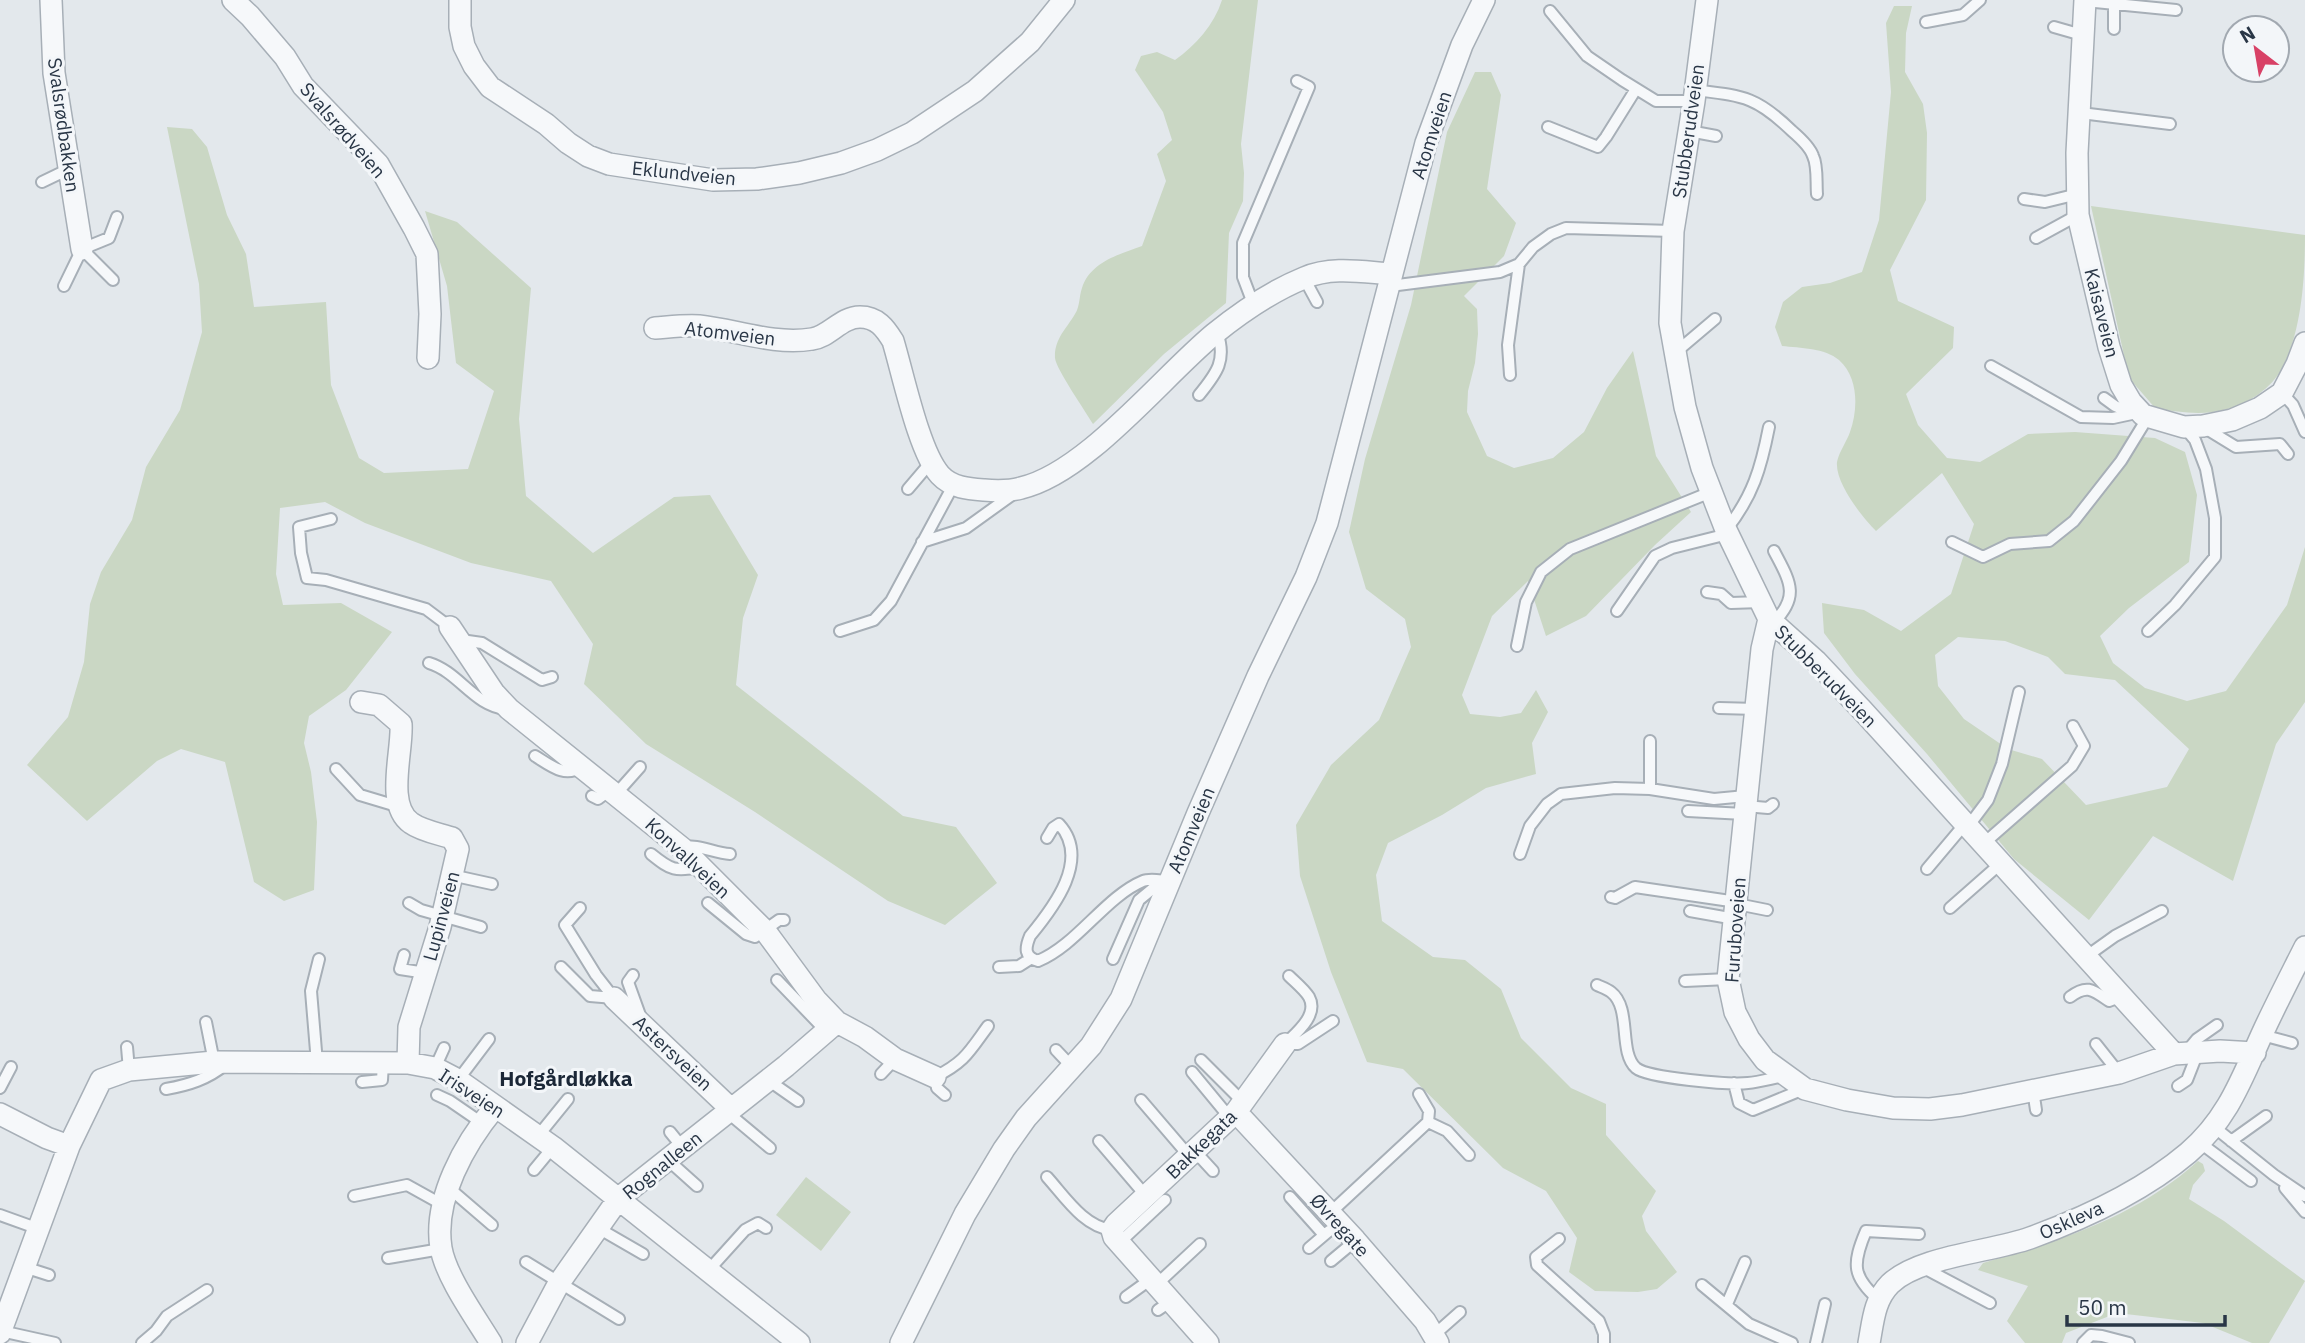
<svg xmlns="http://www.w3.org/2000/svg" width="2305" height="1343" viewBox="0 0 2305 1343" font-family="'IBM Plex Sans',sans-serif">
<style>
.green{fill:#cad7c4;fill-rule:evenodd}
.lines{fill:none;stroke-linecap:round;stroke-linejoin:round}
.lane-casing{stroke:#a7afb7;stroke-width:14}
.street-casing{stroke:#a7afb7;stroke-width:24}
.lane{stroke:#f6f8fa;stroke-width:10}
.street{stroke:#f6f8fa;stroke-width:21}
.labels{text-anchor:middle;dominant-baseline:central;stroke-width:6;stroke-linejoin:round;paint-order:stroke}
.street-label{font-size:19px;fill:#293646;stroke:#f3f6f9}
.neighbourhood-label{font-size:21px;font-weight:bold;fill:#1b2737;stroke:#f3f6f9}
</style>
<rect width="100%" height="100%" fill="#e3e8ec"/>
<path class="green" d="M1222,0h36l-17,144 3,29 -1,28 -14,32 -3,70 -62,51 -71,70c-7,-12 -37,-55 -38,-66 -1,-19 12,-30 20,-44 5,-7 4,-18 7,-26 8,-26 38,-34 60,-42l24,-65 -9,-27 15,-14 -9,-28 -28,-42 6,-14 16,-4 18,8c21,-15 39,-35 47,-60z
M1894,6h18l-6,27 -1,39 18,32 4,29 -1,67 -36,70 8,31 56,26 -1,21 -47,46 12,31 29,33 33,4 48,-28 47,-2 80,6 30,14 12,43 -8,67 -60,46 -29,28 13,27 32,25 42,13 39,-10 61,-86 18,-58v155l-29,42 -43,137 -80,-45 -64,84 -75,-61 -87,-105 -72,-80 -31,-41 -2,-30 42,7 37,21 50,-37 23,-70 -32,-51 -66,58c-14,-14 -41,-48 -39,-69 2,-10 10,-21 13,-30 8,-22 9,-54 -11,-72 -14,-12 -39,-12 -57,-14l-7,-19 8,-25 19,-15 28,-4 32,-11 17,-52 12,-128 -5,-69zM1958,637l47,4 43,16 17,17 50,6 74,69 -22,38 -81,18 -44,-46 -34,-10 -44,-30 -26,-33 -3,-31z
M1475,72h16l10,23 -14,94 29,34 -12,33 -40,40 13,13 1,25 -3,29 -7,28 -1,21 20,44 27,12 39,-10 31,-26 23,-44 26,-37 23,105 35,56 -36,33 -69,71 -40,20 -18,-55 -36,35 -30,79 8,19 30,3 21,-4 15,-23 12,22 -16,31 4,31 -50,14 -44,27 -54,28 -12,32 6,46 51,36 32,3 36,29 20,49 50,50 35,16v31l50,56 -14,25 4,15 31,41 -20,17 -19,3 -43,-1 -26,-19 8,-34 -31,-47 -43,-23 -100,-99 -36,-7 -36,-90 -31,-96 -4,-51 35,-60 48,-45 32,-73 -6,-28 -39,-30 -17,-57 16,-73 46,-154 36,-173z
M167,127l25,2 15,18 20,68 19,39 8,53 72,-5 5,83 28,73 25,15 84,-4 26,-78 -38,-28 -9,-77 -22,-75 32,11 74,66 -12,131 7,77 67,57 81,-56 36,-2 48,80 -15,43 -7,67 167,131 53,11 41,56 -52,42 -57,-24 -133,-89 -109,-68 -62,-60 9,-40 -42,-63 -80,-18 -106,-40 -40,-21 -45,6 -4,66 7,31 58,-2 51,29 -46,58 -37,26 -5,27 7,29 6,50 -3,68 -30,11 -30,-19 -29,-120 -44,-13 -24,12 -70,60 -60,-56 41,-48 16,-55 6,-58 11,-32 31,-52 14,-53 34,-57 22,-78 -3,-48z
M2091,206l214,29c0,41 -3,96 -23,133 -10,20 -34,36 -55,41 -23,7 -47,3 -71,0l-27,-31z
M2198,1161l5,3 2,7 -12,14 -4,14 35,22 81,60 -36,62h-17l-49,-20 -86,-10 -51,20 -4,10h-37l-18,-22 21,-35 -50,-16 5,-7c79,-23 153,-46 215,-102z
M806,1177l45,35 -30,39 -45,-36z"/>
<g class="lines">
<g class="lane-casing">
<path id="lane" d="M2085,1l91,9
M1550,11l37,45 35,24 34,21h38
M1926,22l37,-7 17,-15
M2054,27l28,8
M2114,29v-25
M1695,90c48,6 61,6 97,41 7,6 18,16 21,25 5,10 3,27 4,38
M2081,113l89,11
M1548,127l50,20 8,-10 30,-48
M1689,131l27,5
M42,182l27,-13
M2024,199l21,3 33,-8
M2036,238l42,-23
M82,249l31,31
M1304,278l13,24
M64,286l18,-37 27,-11 8,-21
M1390,286l110,-14 19,-8 14,-17 18,-13 15,-6 107,3
M1254,306l-11,-29v-34l66,-156 -12,-6
M1676,352l39,-33
M1991,366l90,51 32,1 28,-6
M1510,375l-2,-30 11,-81
M2282,393l11,12 12,27
M1199,395c18,-22 28,-35 18,-63
M2104,398l11,8 18,8
M2205,428l31,19 44,-3 8,10
M908,489l23,-27
M331,519l-32,8 2,26 6,25 19,2 100,29 24,18
M1726,530c27,-34 35,-62 43,-103
M922,542l44,-14 50,-36
M1952,542l31,15 27,-13 39,-3 25,-20 47,-60 27,-44
M1707,592l14,2 10,9 30,-1
M1617,611l38,-55 17,-8 56,-14
M1773,623c28,-27 16,-43 1,-72
M840,631l34,-11 17,-19 63,-117
M2148,631l27,-26 40,-48v-39l-9,-49 -11,-29 -11,-13
M461,640l21,3 60,37 10,-3
M1517,646l9,-44 15,-30 29,-23 141,-57
M429,663c30,9 45,43 77,46
M1719,708l38,1
M535,756c15,9 29,22 46,11
M336,769l24,26 40,12
M1650,789v-48
M616,794l24,-27
M592,796l6,3 12,-9
M1745,806l23,2 5,-4
M1688,811l56,3
M1967,828l21,-28 14,-36 17,-72
M1047,838l6,-10 6,-4c32,35 -5,83 -29,112 -5,12 -6,21 8,25 39,-16 67,-64 105,-80 7,-3 19,0 27,0
M1982,845l90,-79 12,-20 -11,-20
M682,848c16,-5 31,5 48,6
M651,854c21,17 23,17 50,13
M1520,854l10,-28 17,-22 14,-10 54,-6 35,1 64,10 32,-3
M1927,869l37,-44
M451,875l41,9
M1611,897l4,1 20,-11 102,15
M409,903l12,7 60,17
M708,903l38,31 9,3 24,-17h5
M1737,904l30,6
M580,908l-15,17 31,50 18,23
M1950,908l50,-44
M1690,911l45,8
M404,955l-4,14 26,4
M2087,956l28,-20 47,-25
M1113,959l26,-59 23,-19
M561,967l29,29 24,2
M999,967l20,-1 11,-7
M633,975l-5,7 13,36
M777,980l49,51
M1685,981l43,-2
M1597,985c4,2 10,4 14,7 21,16 7,60 25,76 12,10 94,17 112,15 12,-1 25,-5 37,-7
M2070,997c17,-13 23,-7 39,4l13,-5
M206,1022l8,40
M2262,1035l30,8
M1285,1044c11,-11 34,-29 24,-47 -5,-8 -14,-15 -20,-21
M1285,1044h13l35,-23
M2096,1044l23,29
M127,1047l2,23
M1056,1050l17,18
M2187,1051l10,-12 20,-14
M1201,1060l42,42
M317,1063l-6,-72 8,-32
M435,1068l9,-20
M1192,1072l38,46
M881,1074l14,-15
M458,1080l31,-41
M768,1080l30,21
M362,1082l20,-2 1,-17
M1734,1083l5,20 14,7 51,-21
M2178,1086l9,-6 11,-28
M0,1088l11,-21
M166,1089c23,-4 42,-10 60,-25
M2033,1090l3,20
M437,1095l13,6 32,22
M945,1095l-8,-7 -2,-11c30,-15 34,-25 53,-51
M1141,1100l48,56
M727,1112l43,36
M1428,1122l19,9 22,24
M2214,1127l60,48 31,21
M670,1132l13,16
M538,1136l30,-37
M1099,1141l47,55
M2231,1141l35,-25
M2199,1142l52,39
M1191,1154l11,5 11,12
M668,1160l29,26
M534,1170l19,-23
M1047,1177c18,20 37,50 65,53
M449,1188l43,37
M2285,1188l20,24
M354,1196l53,-11 36,20
M1290,1197l34,38
M1330,1213l98,-91 1,-11 -10,-17
M0,1215l39,14
M598,1228l45,26
M1559,1239l-23,18 1,8 62,56 5,13v9
M1119,1243l46,-43
M1309,1248l20,-17
M388,1258l53,-9
M1331,1261l24,-20
M526,1262l93,57
M24,1267l25,8
M1924,1268l66,35
M707,1272l38,-42 13,-7 8,5
M1156,1285l44,-41
M1702,1285l47,39 43,19
M1126,1297l25,-18
M1879,1300c-27,-23 -27,-36 -13,-69l53,3
M1727,1304l18,-42
M1158,1310l13,-9
M1,1331l54,12
M1434,1335l26,-23
M142,1343l14,-12 11,-15 40,-26
M1816,1343l9,-39
M2083,1343l8,-8 11,1 27,7"/>
</g>
<g class="street-casing">
<path id="street" d="M51,0l3,73 28,176
M233,0l17,16 35,41 18,29 75,78 36,64 13,26 3,60 -2,44
M460,0v27l4,19 10,20 16,21 56,37 22,19 20,13 21,8 104,16 44,-1 42,-6 42,-10 36,-13 35,-17 63,-42 55,-49 34,-42
M1707,0l-13,101 -21,130 -3,92 15,84 17,61 24,62 43,89 47,42 47,50 311,343 46,-3 35,2
M2085,0l-8,153 1,62 31,132 12,38 10,17 12,13 41,12 19,-1 29,-6 28,-12 22,-15 15,-29 8,-21
M655,328c14,-1 30,-3 44,-2 37,4 74,19 113,13 17,-2 29,-22 48,-22 17,0 25,11 33,24 10,33 26,111 47,134 12,13 29,14 44,15 11,1 26,1 37,-2 65,-15 140,-110 193,-154 26,-21 58,-43 90,-56 28,-12 58,-6 88,-4
M1769,619l-7,30 -34,330 7,33 14,27 16,21 40,29 42,11 46,8 37,1 32,-4 157,-32 55,-19
M450,627l44,66 15,16 173,139 84,84 50,68 21,22 28,15 30,22 40,18
M361,702l18,3 22,19c2,27 -16,81 10,99 11,8 29,11 41,15l6,11 -18,78 -31,100 -1,36
M614,998l117,111
M1236,1112l119,128 70,81 13,22
M0,1114l47,24 22,8
M0,1333l69,-187 32,-66 28,-10 85,-8 194,1 27,5 23,12 95,67 246,196
M491,1343c-15,-25 -45,-66 -50,-95 -8,-49 24,-105 54,-141
M527,1343l32,-60 60,-85 167,-132 51,-44
M901,1343l64,-129 39,-65 22,-31 65,-72 30,-47 77,-186 60,-137 48,-99 21,-54 99,-380 36,-98 22,-45
M1208,1343l-94,-106 -2,-7 4,-6 120,-112 49,-68
M1869,1343c4,-21 5,-43 21,-59 29,-28 101,-32 140,-46 55,-20 113,-47 158,-85 40,-34 54,-75 75,-121 13,-28 28,-57 42,-85"/>
</g>
<use href="#lane" class="lane"/>
<use href="#street" class="street"/>
</g>
<g class="labels">
<g class="street-label">
<text transform="translate(64 125) rotate(82)">Svalsrødbakken</text>
<text transform="translate(343 130) rotate(49)">Svalsrødveien</text>
<text transform="translate(1688 131) rotate(-82)">Stubberudveien</text>
<text transform="translate(1431 135) rotate(-72)">Atomveien</text>
<text transform="translate(684 173) rotate(6)">Eklundveien</text>
<text transform="translate(2102 313) rotate(76)">Kaisaveien</text>
<text transform="translate(730 333) rotate(7)">Atomveien</text>
<text transform="translate(1826 676) rotate(45)">Stubberudveien</text>
<text transform="translate(1191 830) rotate(-67)">Atomveien</text>
<text transform="translate(688 858) rotate(43)">Konvallveien</text>
<text transform="translate(441 916) rotate(-75)">Lupinveien</text>
<text transform="translate(1735 930) rotate(-86)">Furuboveien</text>
<text transform="translate(673 1053) rotate(43)">Astersveien</text>
<text transform="translate(472 1093) rotate(33)">Irisveien</text>
<text transform="translate(1201 1144) rotate(-44)">Bakkegata</text>
<text transform="translate(662 1165) rotate(-39)">Rognalleen</text>
<text transform="translate(2071 1220) rotate(-24)">Oskleva</text>
<text transform="translate(1340 1225) rotate(48)">Øvregate</text>
</g>
<g class="neighbourhood-label">
<text x="566" y="1078">Hofgårdløkka</text>
</g>
</g>
<g transform="translate(2256 49) rotate(329)"><circle r="33" fill="#f3f6f9" stroke="#a2a9b1" stroke-width="2"/>
<path d="M0-5L12 26L0 18L-12 26Z" fill="#d84166"/>
<text y="-10" font-size="19" font-weight="bold" text-anchor="middle" fill="#293646">N</text>
</g>
<path d="M2067 1315v10h158v-10" fill="none" stroke="#293646" stroke-width="3.5"/>
<text x="2078" y="1315" font-size="21" fill="#293646" stroke="#f3f6f9" stroke-width="5" paint-order="stroke">50 m</text>
</svg>
